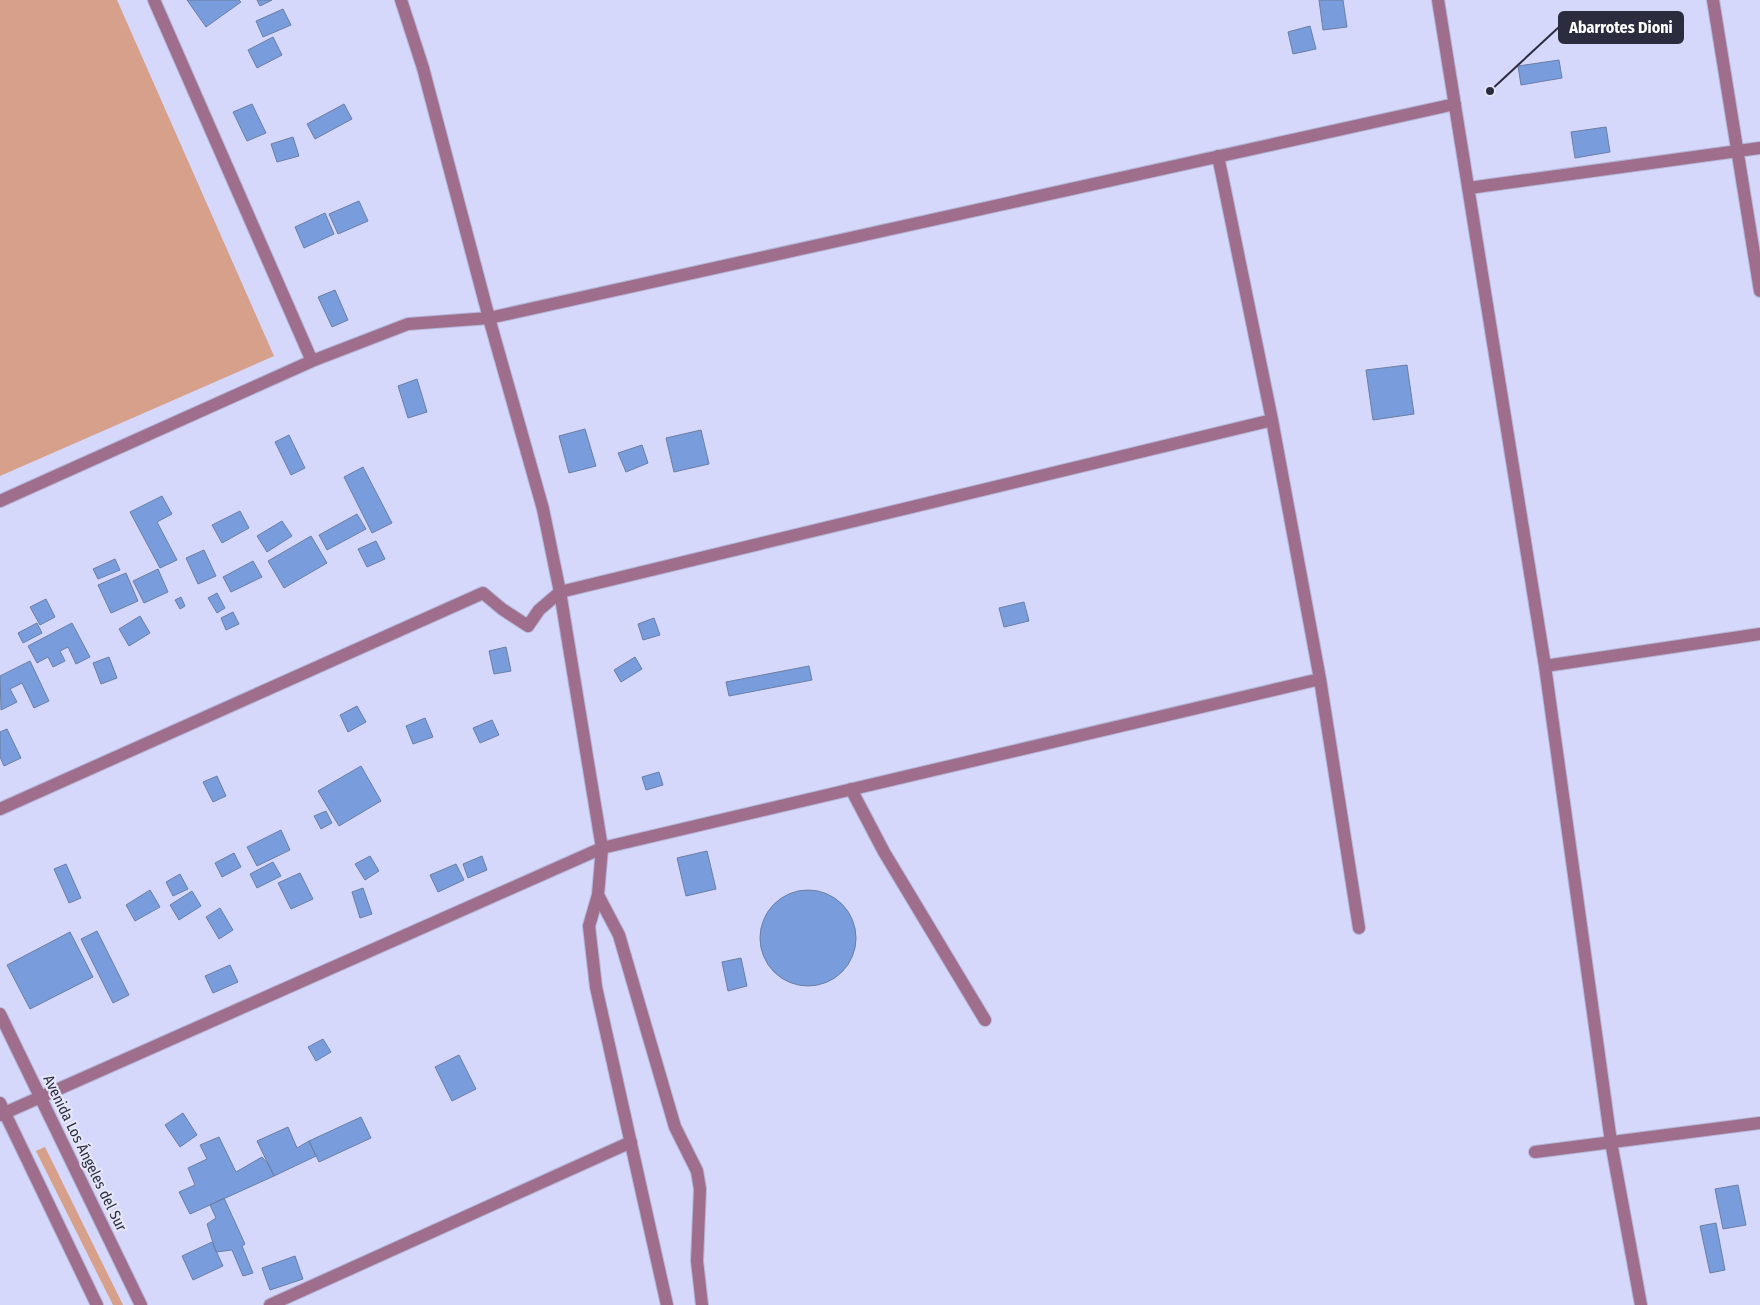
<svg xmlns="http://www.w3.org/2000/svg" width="1760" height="1305" viewBox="0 0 1760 1305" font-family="'Fira Sans Condensed',sans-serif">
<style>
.green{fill:#d6a08b}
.building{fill:#799cdd;stroke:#6b7fa4}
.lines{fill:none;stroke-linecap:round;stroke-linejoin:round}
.minor-casing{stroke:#b3b5d5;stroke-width:14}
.minor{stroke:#9f6e8c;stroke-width:12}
.labels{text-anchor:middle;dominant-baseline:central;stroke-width:4.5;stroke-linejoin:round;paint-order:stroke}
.street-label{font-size:15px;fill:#2b2c3d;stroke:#e5e6f8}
.leader{fill:none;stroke:#2b2c3d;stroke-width:2}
.callout-dot{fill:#2b2c3d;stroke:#e5e6f8;stroke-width:2}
.callout{fill:#2b2c3d;stroke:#2b2c3d;stroke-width:2}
.callout-label{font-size:16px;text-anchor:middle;font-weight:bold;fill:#fff}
</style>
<rect width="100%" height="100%" fill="#d5d7fb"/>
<path class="green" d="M0,0h117l157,356 -274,120z
M45,1147l78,158h-10l-77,-154z"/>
<path class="building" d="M187,0h52l2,2 -35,25z
M257,0h15l-12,6z
M1319,0h24l4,27 -24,3z
M283,9l8,16 -28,12 -7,-16z
M1310,26l6,23 -23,5 -5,-22z
M273,37l9,18 -25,13 -9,-18z
M1559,60l3,18 -41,7 -3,-19z
M252,104l14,29 -19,8 -14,-29z
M344,104l8,15 -37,20 -8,-15z
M1606,127l4,25 -35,6 -4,-26z
M293,137l6,19 -22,6 -6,-18z
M359,201l9,20 -30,13 -9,-20z
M325,213l9,21 -30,14 -9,-21z
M335,290l13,30 -16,7 -14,-30z
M1407,365l7,49 -41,6 -7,-50z
M417,379l10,33 -19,6 -10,-32z
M585,429l11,37 -27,7 -10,-37z
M701,430l8,34 -35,8 -8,-34z
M289,435l16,33 -14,7 -16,-33z
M642,445l6,18 -22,9 -8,-19z
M363,467l29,56 -20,10 -28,-56z
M162,496l10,18 -15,8 20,38 -17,8 -30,-56z
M240,511l9,17 -27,15 -10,-18z
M357,514l9,15 -39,21 -8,-15z
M282,521l10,15 -25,16 -10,-16z
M311,536l16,27 -43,25 -16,-27z
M376,541l9,18 -18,8 -9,-18z
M204,550l12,26 -18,8 -12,-26z
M115,559l5,11 -22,9 -5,-10z
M253,561l9,16 -31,15 -8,-15z
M158,569l10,23 -24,11 -11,-22z
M126,573l12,28 -27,12 -13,-28z
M217,593l8,15 -8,5 -9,-15z
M181,597l4,9 -5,3 -5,-9z
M46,599l9,18 -15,8 -10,-18z
M1024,602l5,19 -25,6 -5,-19z
M233,612l6,12 -13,6 -5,-12z
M140,616l10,17 -21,13 -10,-17z
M654,618l6,17 -17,5 -5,-16z
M37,623l5,10 -19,10 -5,-10z
M72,623l18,34 -14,7 -8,-17 -8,4 5,10 -12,6 -5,-10 -11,6 -9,-17z
M506,647l5,24 -17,3 -5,-23z
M109,657l8,21 -16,6 -8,-21z
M635,657l7,12 -21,13 -7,-12z
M30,661l19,40 -15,7 -12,-25 -12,6 7,13 -16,8 -1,-34z
M809,666l3,14 -83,16 -3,-14z
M357,706l9,16 -18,10 -8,-17z
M425,718l8,19 -20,7 -7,-18z
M492,720l7,15 -19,8 -7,-15z
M7,729l14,29 -17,8 -4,-9v-25z
M361,766l20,35 -42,25 -21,-35z
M659,772l4,13 -17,5 -4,-13z
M217,776l9,20 -13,6 -10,-20z
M326,811l6,12 -11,6 -7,-13z
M281,830l9,20 -33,16 -10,-19z
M707,851l9,38 -30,7 -9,-38z
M234,853l7,14 -19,10 -7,-14z
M370,856l9,15 -14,9 -10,-16z
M482,856l5,14 -19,8 -5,-14z
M273,862l8,14 -24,12 -7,-14z
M66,864l15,34 -12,5 -15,-34z
M456,864l8,16 -26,12 -8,-17z
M300,873l13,26 -22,10 -13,-26z
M180,874l8,15 -15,7 -7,-14z
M363,888l9,26 -12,4 -8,-26z
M760 938a48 48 0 1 1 96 0a48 48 0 1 1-96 0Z
M150,890l10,17 -25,14 -9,-16z
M192,891l9,15 -22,14 -9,-15z
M220,908l13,22 -14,9 -13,-22z
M97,931l32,64 -16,8 -32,-64z
M70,932l23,45 -63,32 -23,-44z
M741,958l6,28 -19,5 -6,-29z
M230,965l8,17 -25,11 -8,-17z
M323,1039l8,13 -15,9 -8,-14z
M459,1055l17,34 -24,12 -17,-34z
M183,1113l14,22 -17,12 -15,-22z
M361,1117l10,21 -52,24 -10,-21z
M288,1127l9,21 12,-7 7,15 -42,20 -17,-35z
M219,1137l17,35 26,-15 7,8 5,11 -84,38 -11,-22 16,-7 -7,-17 19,-9 -7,-14z
M1738,1185l8,40 -23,4 -8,-40z
M224,1198l21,46 -3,2 11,27 -10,3 -11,-26 -16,2 -9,-28 9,-6 -6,-13z
M1716,1223l9,47 -15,3 -10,-47z
M212,1242l11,24 -30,14 -11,-24z
M295,1256l8,23 -33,11 -8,-22z"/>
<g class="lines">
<g class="minor-casing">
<path id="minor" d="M154,0l158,361
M401,0l22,68 66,250 54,191 17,83 42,256 -4,47 -9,31 7,61 71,318
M1438,0l107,666 66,476 30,163
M1713,0l47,291
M1218,156l54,264 48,259 39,249
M1469,188l291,-40
M0,501l312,-140 96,-37 81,-6 966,-214
M1545,666l215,-32
M851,789l33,63 101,168
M0,809l483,-216 19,16 26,17 11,-16 21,-18 712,-172
M598,895l21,40 56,192 22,44 3,18 -3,72 5,44
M0,1014l141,291
M0,1103l97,202
M0,1115l602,-267 718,-169
M1535,1152l225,-29
M270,1305l361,-163"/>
</g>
<use href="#minor" class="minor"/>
</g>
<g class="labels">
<g class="street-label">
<text transform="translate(85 1153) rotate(64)">Avenida Los Ángeles del Sur</text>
</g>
</g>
<path class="leader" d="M1490 91L1559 27"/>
<circle class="callout-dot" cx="1490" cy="91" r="5"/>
<rect class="callout" x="1559" y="12" width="124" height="31" rx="5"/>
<g class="callout-label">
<text x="1621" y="33">Abarrotes Dioni</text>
</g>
</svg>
